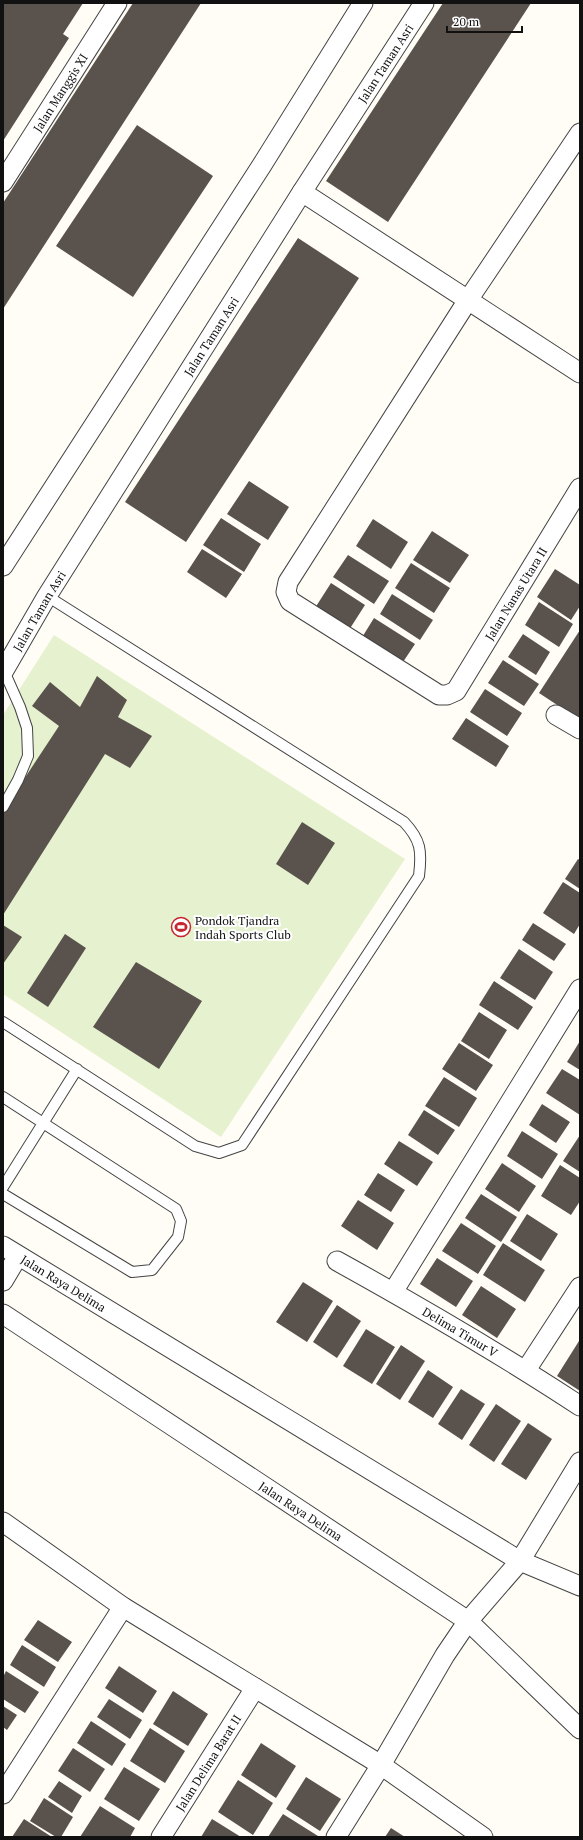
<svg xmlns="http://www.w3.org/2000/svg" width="583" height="1840" viewBox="0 0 583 1840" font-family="'PT Serif',serif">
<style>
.pitch{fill:#e6f2cf}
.building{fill:#5a524d}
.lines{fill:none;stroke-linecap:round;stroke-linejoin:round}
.service-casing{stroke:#444;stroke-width:12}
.minor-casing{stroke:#444;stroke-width:21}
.service{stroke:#fff;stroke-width:10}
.minor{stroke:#fff;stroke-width:19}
.labels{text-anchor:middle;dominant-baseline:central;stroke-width:4;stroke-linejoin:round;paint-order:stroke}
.street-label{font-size:12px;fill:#111;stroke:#fff}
.poi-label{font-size:12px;fill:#111;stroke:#fff;text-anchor:start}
</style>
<rect width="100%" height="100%" fill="#fffdf5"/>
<path class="pitch" d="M54,635l351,224 -184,278 -218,-143v-279z"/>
<path class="building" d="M3,3h80l-20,31 6,4 -66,103z
M133,3h68l-198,306v-106z
M443,3h88l-143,219 -62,-41z
M137,125l76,51 -80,121 -77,-51z
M298,238l61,40 -173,264 -61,-40z
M249,481l40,26 -21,33 -41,-26z
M221,518l40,26 -17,28 -41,-27z
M373,519l35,23 -17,27 -35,-23z
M432,531l37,24 -19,28 -37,-23z
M202,549l40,25 -16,24 -39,-26z
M348,555l41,26 -15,23 -41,-27z
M411,563l39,25 -16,25 -39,-25z
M555,569l25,16v21l-9,14 -34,-23z
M331,583l34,22 -16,25 -34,-22z
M392,594l41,26 -13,20 -40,-26z
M539,602l34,22 -14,23 -34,-22z
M374,618l41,26 -14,21 -40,-26z
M580,630v90l-41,-27z
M523,634l27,18 -14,23 -28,-18z
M503,660l36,24 -15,22 -36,-23z
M97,676l30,24 -9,17 34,19 -22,32 -25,-14 -102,161v-104l56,-85 -27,-20 18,-24 30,25z
M485,689l37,24 -15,23 -37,-24z
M466,718l43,28 -13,21 -44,-28z
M302,822l33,21 -27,42 -32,-21z
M578,859l2,1v29l-15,-10z
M563,882l17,11v31l-6,10 -31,-21z
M533,923l33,21 -12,17 -32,-21z
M3,925l19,12 -19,27z
M65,934l21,14 -38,59 -21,-14z
M519,949l34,23 -18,28 -35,-22z
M136,962l66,39 -43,68 -66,-42z
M494,981l39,26 -15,23 -39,-25z
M479,1012l28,18 -18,29 -28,-18z
M580,1041v29l-13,-8z
M459,1043l34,22 -17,26 -34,-22z
M562,1069l18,11v35l-34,-22z
M444,1077l33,21 -18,29 -34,-21z
M542,1104l28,18 -14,21 -27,-18z
M424,1110l31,20 -17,25 -30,-20z
M522,1131l36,23 -16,25 -35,-23z
M580,1135v37l-17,-11z
M399,1141l34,21 -16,24 -33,-22z
M502,1163l34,23 -17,26 -34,-23z
M560,1165l20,13v23l-9,14 -30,-19z
M378,1173l27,17 -14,22 -27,-17z
M481,1194l36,23 -16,25 -36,-24z
M358,1200l36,23 -17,27 -36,-24z
M527,1214l31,20 -17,27 -31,-20z
M461,1223l35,23 -18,28 -36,-23z
M503,1243l42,27 -20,32 -42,-27z
M437,1258l36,23 -17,26 -36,-23z
M303,1282l30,19 -26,41 -31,-20z
M481,1286l35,23 -19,29 -35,-23z
M337,1305l24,16 -24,37 -24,-16z
M366,1329l29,18 -23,37 -29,-18z
M579,1341l1,1v49l-23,-15z
M401,1345l24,16 -25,39 -24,-16z
M428,1370l25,17 -20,31 -25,-16z
M461,1389l24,15 -23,36 -24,-16z
M496,1404l25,17 -27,41 -25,-17z
M528,1423l24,16 -26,41 -25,-16z
M38,1620l34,22 -14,20 -34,-22z
M22,1645l34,22 -12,20 -34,-22z
M119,1666l38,25 -14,22 -38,-25z
M6,1671l33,21 -14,21 -22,-14v-22z
M173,1691l35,23 -20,32 -35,-22z
M109,1699l33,21 -12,19 -33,-22z
M3,1706l14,9 -10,15 -4,-3z
M91,1721l35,23 -14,22 -35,-23z
M150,1728l35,23 -20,32 -35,-22z
M261,1743l35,23 -20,32 -35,-23z
M73,1748l32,21 -15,23 -32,-21z
M124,1767l36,22 -21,32 -35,-22z
M306,1777l35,22 -21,32 -34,-22z
M238,1780l35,23 -20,32 -35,-23z
M59,1781l23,15 -10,17 -24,-16z
M44,1798l29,19 -12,20h-5l-26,-16z
M100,1806l35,22 -5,9h-50z
M283,1814l35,22 -1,1h-49z
M24,1819l28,18h-40z
M212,1819l29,18h-40z
M391,1828l14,9h-20z"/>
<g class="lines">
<g class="service-casing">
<path id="service" d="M3,807l15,-27 10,-24 -1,-28 -7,-21 -16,-36
M3,1022l192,124 24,7 23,-8 177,-269c3,-25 2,-36 -15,-54l-357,-226
M3,1097l173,112 5,12 -3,16 -26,33 -20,2 -129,-78
M3,1187l74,-118"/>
</g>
<g class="minor-casing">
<g id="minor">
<path id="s1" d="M580,133l-112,167 -180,282 -2,10 4,9 149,94h8l9,-4 124,-203"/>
<path id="s2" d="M3,182l114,-179"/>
<path d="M302,192l278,181"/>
<path d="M3,566l259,-401 101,-162"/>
<path id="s3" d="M3,672l44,-76 255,-404 122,-189"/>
<path d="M556,715l24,14"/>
<path id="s4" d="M3,1246l517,315 60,25"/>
<path id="s5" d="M337,1261c83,46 164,93 243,145"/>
<path d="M3,1281l15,-25"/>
<path d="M393,1292l187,-303"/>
<path id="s6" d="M3,1314l465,307 112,108"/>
<path d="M526,1370l54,-83"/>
<path d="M3,1522l120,85 258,158 102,72"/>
<path d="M3,1794l120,-187"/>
<path id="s7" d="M161,1837l94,-149"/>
<path d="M336,1837l45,-72 64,-110 23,-34 52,-60 60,-99"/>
</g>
</g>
<use href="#service" class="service"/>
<use href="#minor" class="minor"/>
</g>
<defs>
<g id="stadium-ring" transform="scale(1)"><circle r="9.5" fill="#fff" stroke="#c4262e" stroke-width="1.5"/><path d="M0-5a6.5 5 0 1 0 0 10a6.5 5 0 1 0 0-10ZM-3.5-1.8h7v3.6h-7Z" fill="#c4262e"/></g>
</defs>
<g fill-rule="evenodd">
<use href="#stadium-ring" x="181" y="927"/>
</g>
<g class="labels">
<g class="street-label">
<text stroke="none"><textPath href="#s3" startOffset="719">Jalan Taman Asri</textPath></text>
<text stroke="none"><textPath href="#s2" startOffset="106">Jalan Manggis XI</textPath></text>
<text stroke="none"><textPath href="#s3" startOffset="395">Jalan Taman Asri</textPath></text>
<text stroke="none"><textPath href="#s1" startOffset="864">Jalan Nanas Utara II</textPath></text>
<text stroke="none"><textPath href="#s3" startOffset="71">Jalan Taman Asri</textPath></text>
<text stroke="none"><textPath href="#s4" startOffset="71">Jalan Raya Delima</textPath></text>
<text stroke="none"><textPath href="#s5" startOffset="142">Delima Timur V</textPath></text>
<text stroke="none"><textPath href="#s6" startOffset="357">Jalan Raya Delima</textPath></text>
<text stroke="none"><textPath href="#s7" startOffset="88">Jalan Delima Barat II</textPath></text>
</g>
<g class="poi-label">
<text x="195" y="920">Pondok Tjandra<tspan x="195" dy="14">Indah Sports Club</tspan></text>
</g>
</g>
<rect width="583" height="1840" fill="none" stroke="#111111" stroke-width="8"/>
<path d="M447 26v6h75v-6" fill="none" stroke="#111111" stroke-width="2"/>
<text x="453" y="26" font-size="12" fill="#111111" stroke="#ffffff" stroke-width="3" paint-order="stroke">20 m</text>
</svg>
